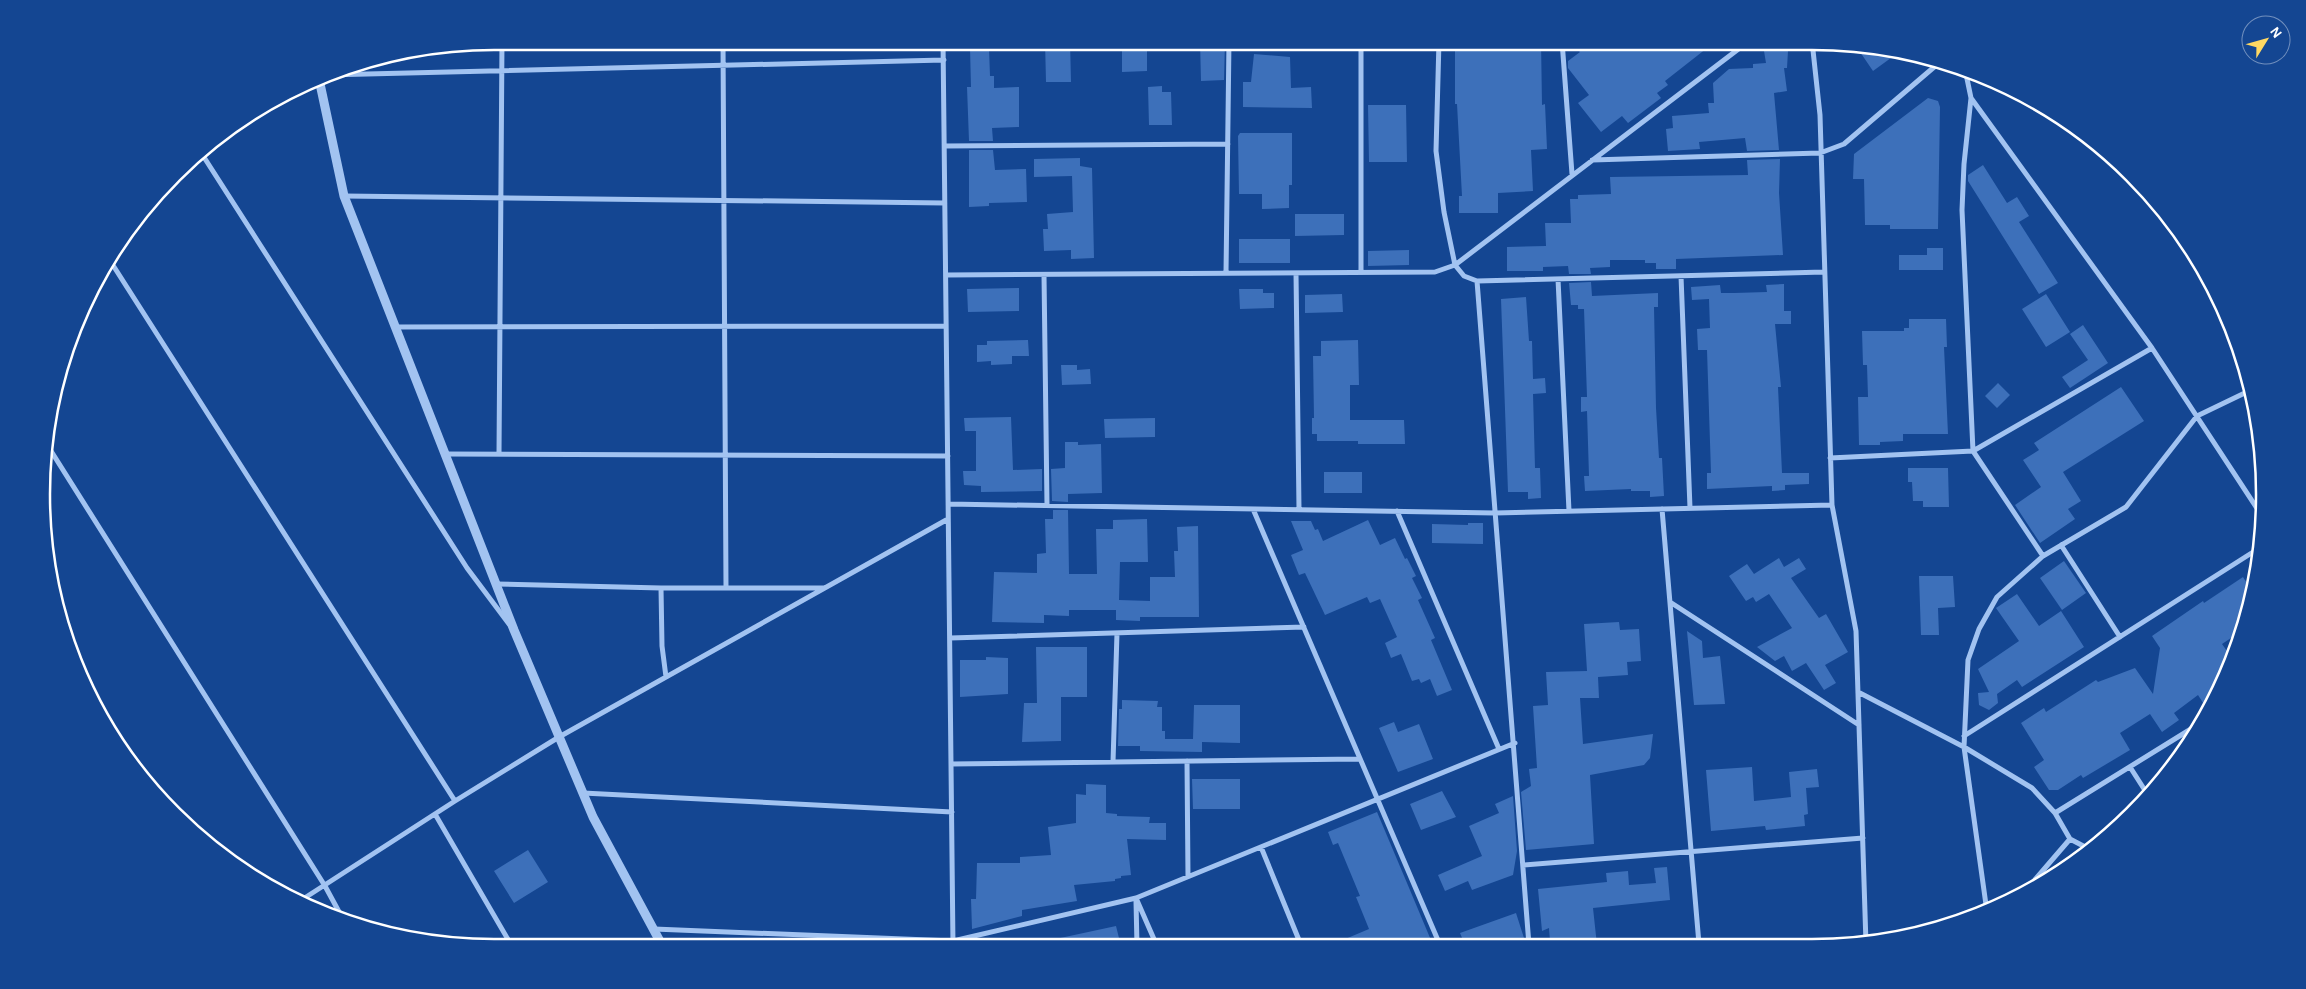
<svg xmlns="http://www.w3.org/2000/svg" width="2306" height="989" viewBox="0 0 2306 989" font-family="'Alegreya Sans',sans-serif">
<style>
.building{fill:#3d70ba}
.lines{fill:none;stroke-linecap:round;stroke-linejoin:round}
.minor{stroke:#a2c3f1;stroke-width:5}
.tertiary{stroke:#a2c3f1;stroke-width:9}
.rim{fill:none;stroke:#fff;stroke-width:2.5}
</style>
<rect width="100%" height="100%" fill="#144692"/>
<path class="building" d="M1045,41h25l1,41h-25z
M1200,41h25l-1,39 -23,1z
M1455,41h86l1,64 3,-1 2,45 -16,1 2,41 -35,2v20h-39v-17h3l-5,-92h-2z
M1588,41h128l-51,40 3,4 -11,8 4,5 -33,25 -6,-7 -21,16 -23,-29 11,-8 -21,-27v-7l12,-9 -3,-3z
M1770,41h13l5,10 -1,17h-3l3,23 -13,2 5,57 -32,1 -2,-13 -46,4 1,7 -32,2 -2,-22 7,-1 -1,-12 37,-3 -1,-10h6l-1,-20 16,-14 24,-1v-4l13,-1 -3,-18z
M970,48h19l1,28h4v12l25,-1v40l-27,1 1,13h-24l-2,-54h4z
M1858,49l8,1 29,5 -22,16z
M1122,51h25v20l-25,1z
M1254,54l36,3 1,31 20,-1 1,21 -69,-1v-25h8z
M1162,86v6h9l1,33h-23l-1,-38z
M1928,98l10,3 2,6 -2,122h-48v-4h-25l-1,-46h-11l1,-25z
M1368,105h38l1,57h-38z
M1240,133h52v52h-3v23l-27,1v-15h-23l-1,-58z
M969,150h24l2,20 31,-1 1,33 -38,1v3l-20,1z
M1080,158v8l12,2 2,90 -23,1v-9l-27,1 -1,-22h5l-1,-15 26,-2 -1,-36 -38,1v-18z
M1780,159l-1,34 4,62 -107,4v10h-20v-6h-11v-3h-35v7l-20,1 1,6h-22l-1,-8 -25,1v4h-36v-24l39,-1 -1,-23h26l-1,-24h8v-4l33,-1 -1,-17 138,-2 -1,-15z
M1983,165l24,38 10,-6 12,19 -10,6 39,61 -19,11 -71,-113v-6z
M1295,214h49v21l-49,1z
M1239,239h51v24h-51z
M1927,248h16v22h-44v-15h28z
M1409,250v15l-41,1v-15z
M1591,282l1,14 66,-3v14h-4l2,101 3,50h3l2,38 -14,1v-6h-19v-2l-46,2 -1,-15h5l-2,-65 -6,1v-15h6l-3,-88h-6v-4h-7l-2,-22z
M1784,284v27h7v13h-16l6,63h-3l4,86h27v11l-24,1v5l-13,1v-5l-65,3v-16h4l-4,-123h-9l-1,-21 13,-1 -1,-29 -17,1 -1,-13 29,-2 1,8h13l33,-1 -1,-7z
M1019,288v23l-51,1 -1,-23z
M1239,289h24v4h11v15l-34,1z
M1342,294l1,18 -38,1v-18z
M2046,294l24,38 -24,15 -24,-38z
M1526,297l3,44h3l1,38 12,-1 1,15 -13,1 2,74h5l1,30 -13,1v-7h-20l-7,-193z
M1909,319h37l1,28h-3l4,87h-45v7l-23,1v3h-21l-1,-48h10l-1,-32h-4l-1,-34h42v-3h5z
M2083,325l25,38 -38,25 -8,-11 26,-17 -18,-26z
M1028,340l1,16h-17v8l-21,1v-4l-14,1v-17h10v-4z
M1358,340l1,45h-9v35h54l1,24h-47v-3h-41v-7h-5v-16h2l-1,-62h8v-15z
M1061,365h16v5l13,-1 1,15 -29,1z
M1998,383l12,12 -13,13 -12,-12z
M2121,387l23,34 -81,51 18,29 -13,8 7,10 -35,24 -25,-38 26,-18 -18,-27 16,-10 -5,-7z
M1011,417l2,53 29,-1v22l-61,1v-6l-17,-1 -1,-14h13v-40h-11l-1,-13z
M1155,418v19l-50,1 -1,-19z
M1065,442h13v3l23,-1 1,49 -34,1v8l-16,-1 -1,-32 14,-1z
M1908,468h40l1,39h-26v-6h-10l-1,-19h-4z
M1324,472h38v21h-38z
M1053,510h15l1,64h28l-1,-45h17v-9l34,-1 1,43h-28l-1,38 31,1v-24h25l-1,-26h4l-1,-24 21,-1 1,91h-59v4l-24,-1v-10h-47v6l-25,-1v8l-52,-1 2,-50 43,1v-19l9,-1 -1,-34h8z
M1368,520l12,25 15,-7 10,21 2,-1 9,18 -4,2 10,20 -4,2 17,38 -4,2 21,50 -15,6 -7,-17 -9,4 -2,-4 -7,2 -11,-27 -10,4 -6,-15 12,-6 -17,-38 -10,4 -3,-6 -42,18 -20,-42 -6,2 -8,-20 12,-5 -12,-29h20l4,9 3,-1 5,12z
M1468,523h15v21l-51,-1v-19l36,1z
M1779,558l5,9 15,-9 7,11 -15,9 28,40 7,-4 22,38 -23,13 11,18 -12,7 -18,-27 -14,8 -8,-15 -9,5 -18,-14 35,-19 -23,-34 -13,8 -3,-5 -7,4 -17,-25 18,-12 7,10z
M2064,561l22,32 -24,17 -22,-32z
M1919,576h34l2,31 -17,1 1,27h-18z
M2243,577l9,14 -9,39 -21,14 10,14 -10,20 -10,7 4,6 -9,18 -9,-14 -24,18 5,7 -17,12 -12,-18 -30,19 10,17 -47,28 -2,-3 -23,15h-9l-15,-23 10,-7 -23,-37 23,-15 2,4 50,-32 2,2 37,-14 18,26 7,-46 -8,-12 51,-35 1,2z
M2017,594l22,32 22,-15 23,36 -62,40 -5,-7 -20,14 1,9 -9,7 -10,-5 -1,-12 11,-1 -11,-23 41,-28 -23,-33z
M1619,622l1,8 19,-1 2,32 -14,1 1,13 -30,2 1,21h-19l3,46 70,-10 -3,24 -6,7 -54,10 4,69 -68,6 -5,-58 10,-6 -2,-17 8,-1 -4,-62 15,-1 -2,-33 41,-1 -3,-47z
M1687,631l15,10 1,17 17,-2 5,48 -31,1z
M1036,647h51v50h-26v44l-39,1 2,-39h13z
M986,657l22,1v36l-48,3v-37h26z
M1122,700l36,1 -1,6h5v24h3v8h28l1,-34h46v38l-38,-1v10l-62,-1v-5h-22l1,-37h3z
M1394,722l4,10 21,-8 14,35 -35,13 -19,-44z
M1752,767l2,34 37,-4 -2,-25 28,-3 2,18 -13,1 2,26 -4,1 1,11 -39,4 -1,-4 -54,5 -5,-61z
M1192,779h48v30h-47z
M1086,784l20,1v28l11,1v2l33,1 -1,6h17v17l-39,-1 4,36 -10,1v2l-6,1v2l-41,4 3,16 -55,9v6l-50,13 -1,-30h5l1,-36h43v-6l31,-2 -3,-28 28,-4v-29l10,1z
M1442,791l14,26 -35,13 -11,-26z
M1513,796l4,55 -4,24 -41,15 -4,-9 -23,10 -7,-16 44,-19 -13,-30 30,-13 -4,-9z
M1377,812l30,71 26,62h-102l38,-16 -13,-32 4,-1 -22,-53 -5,2 -5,-13z
M528,850l20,32 -34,21 -20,-32z
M1667,867l3,33 -77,8 4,37h-41l-1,-5 -5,1 -1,-13 -7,3 -4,-42 69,-7 -1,-9 22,-2 1,14 27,-2 -2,-15z
M1516,913l8,25 -18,7h-41l-5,-12z
M1116,926l5,20h-69l-1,-6z"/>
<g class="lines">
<path class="minor" d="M723,41l3,546
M943,41l10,905
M1439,41l-3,110 8,61 11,53 294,-224
M1562,41l10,133
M1812,41l8,74 12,390 24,126 10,313
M1965,69l6,29 -7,66 -2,46 11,241 70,105
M326,75l618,-15
M1971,98l181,250 110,168
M945,146l283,-2
M200,151l267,417 42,56
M1592,160l228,-7 24,-9 96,-82
M344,196l601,7
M109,259l346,542
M1361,272v-231
M1226,273l3,-232
M1296,273l3,236
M946,275l489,-3 20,-7 9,11 13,5 347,-9
M1044,275l3,230
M1681,276l9,232
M1558,279l11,232
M1477,281l52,664
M395,327l551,-1
M46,443l279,443 19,35
M445,454l503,2
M499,454l3,-413
M1830,458l143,-7 179,-103
M948,504l547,9 337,-8
M1253,509l187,436
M1662,509l37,435
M1397,511l102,238
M2061,545l59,92
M496,584l165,4h163
M661,588l1,58 4,31
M1670,602l189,123
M950,638l354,-11
M1858,692l106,55 68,41 23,25 15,26 21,11
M1964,736l297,-189
M1187,761l1,115
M1113,762l4,-129
M951,764l409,-5
M2130,767l16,25
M583,793l369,19
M2055,813l144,-89
M435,814l78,134
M1261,847l40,98
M1523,865l340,-27
M2027,889l43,-50
M1136,898l21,48
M303,899l152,-98 104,-64 389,-218
M1136,901l1,45
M1987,912l-23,-165 4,-87 11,-31 18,-32 46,-41 83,-49 71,-91 54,-26
M654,929l299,12 183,-43 379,-155"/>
<path class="tertiary" d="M319,79l25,117 170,434 79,187 70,130"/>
</g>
<path d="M0 0H2306V989H0ZM494 50H1812A444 444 0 0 1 2256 494V495A444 444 0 0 1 1812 939H494A444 444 0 0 1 50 495V494A444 444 0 0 1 494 50Z" fill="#144692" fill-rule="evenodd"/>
<path class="rim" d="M494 50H1812A444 444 0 0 1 2256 494V495A444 444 0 0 1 1812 939H494A444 444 0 0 1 50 495V494A444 444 0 0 1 494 50Z"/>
<g transform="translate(2266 40) rotate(53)"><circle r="24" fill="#144692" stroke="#7290be"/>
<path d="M0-4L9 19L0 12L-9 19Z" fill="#ffd862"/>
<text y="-8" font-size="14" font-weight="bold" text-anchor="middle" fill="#ffffff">N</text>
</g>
</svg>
